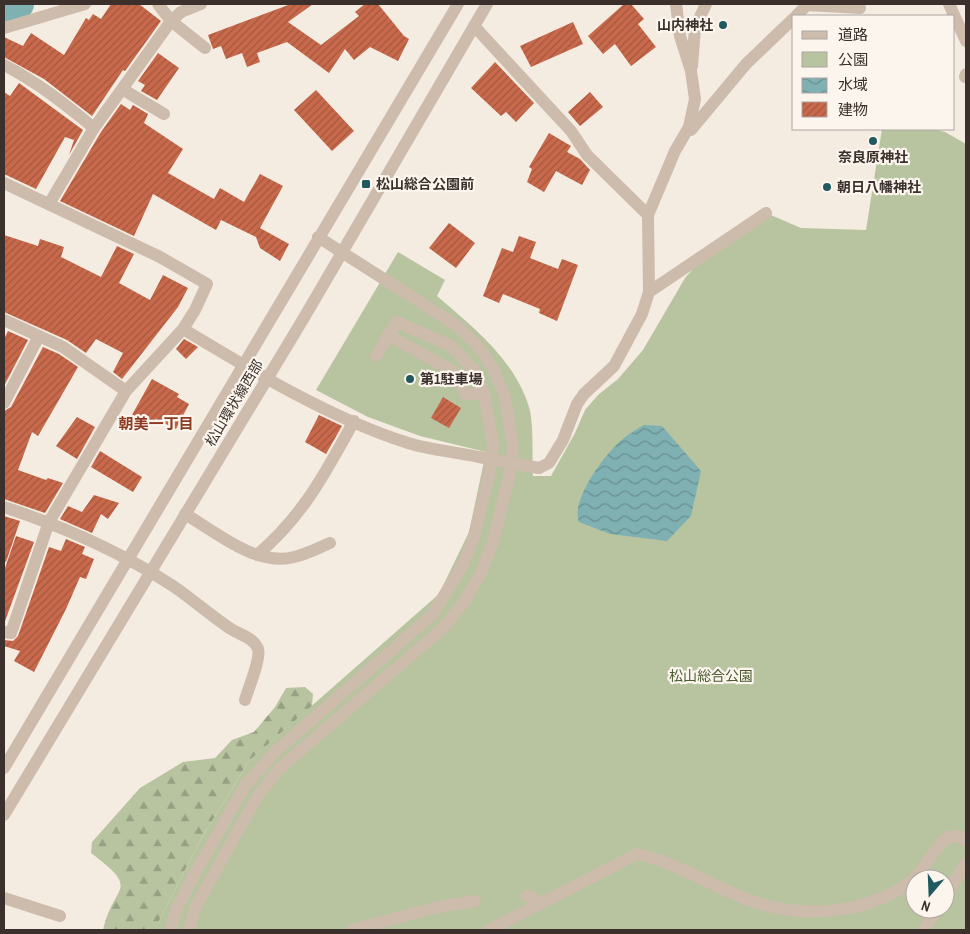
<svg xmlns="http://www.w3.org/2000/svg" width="970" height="934" viewBox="0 0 970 934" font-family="'Archivo Narrow','Noto Sans JP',sans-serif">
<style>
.forest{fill:url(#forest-firs)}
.park{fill:#b8c4a0;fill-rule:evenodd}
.water{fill:url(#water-waves)}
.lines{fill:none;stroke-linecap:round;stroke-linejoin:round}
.river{stroke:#7fb0b2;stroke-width:32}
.building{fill:url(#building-hatch)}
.pedestrian{stroke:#cdbbac;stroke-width:12}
.minor{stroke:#cdbbac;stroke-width:12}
.tertiary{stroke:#cdbbac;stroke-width:12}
.minor-bridge{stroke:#cdbbac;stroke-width:12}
.poi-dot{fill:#1f5a5e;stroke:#fbf5ee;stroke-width:2}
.labels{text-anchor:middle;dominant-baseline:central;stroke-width:4.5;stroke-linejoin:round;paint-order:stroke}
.poi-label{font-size:14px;font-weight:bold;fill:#3b302b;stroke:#fbf5ee;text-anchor:start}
.street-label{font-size:14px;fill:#3b302b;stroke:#fbf5ee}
.park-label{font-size:14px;fill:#4a5a2e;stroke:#fbf5ee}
.neighbourhood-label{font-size:15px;font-weight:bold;fill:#8c3b22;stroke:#fbf5ee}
</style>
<defs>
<pattern id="forest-firs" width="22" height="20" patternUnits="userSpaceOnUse" patternTransform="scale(1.25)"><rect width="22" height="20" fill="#b8c4a0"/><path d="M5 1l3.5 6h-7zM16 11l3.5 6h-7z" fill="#97a083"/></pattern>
<pattern id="water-waves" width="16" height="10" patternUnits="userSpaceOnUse" patternTransform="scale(1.25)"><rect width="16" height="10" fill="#7fb0b2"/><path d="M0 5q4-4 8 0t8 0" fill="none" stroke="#699091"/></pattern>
<pattern id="building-hatch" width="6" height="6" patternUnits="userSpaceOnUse" patternTransform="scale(1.25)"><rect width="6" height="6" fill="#c8694b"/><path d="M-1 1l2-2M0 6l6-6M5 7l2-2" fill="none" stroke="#a4573f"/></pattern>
</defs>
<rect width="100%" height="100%" fill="#f4ebe1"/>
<path class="forest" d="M305,687l8,7 -1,12 -63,55 -48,78 -43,84v7h-55c11,-48 39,-38 -12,-77l1,-11 48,-54 43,-26 32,-4 17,-18 22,-8 21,-25 11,-19z"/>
<path class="park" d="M882,129h52l11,3 21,12v786h-808v-7l43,-84 48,-78 190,-167 30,-62 17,-80 -66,-16 -52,-19 -52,-27 82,-138 47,28 -8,16c36,31 77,63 92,111 5,17 3,50 4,69h18l24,-43 10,-23 13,-15 20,-16 25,-29 42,-72 32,-36 49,-29 35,15 65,2zM915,879h30v30h-30z"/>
<path class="water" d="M644,425l18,1 39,45 -10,45 -24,25 -57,-7 -31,-12c-9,-22 27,-70 45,-84 6,-5 13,-9 20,-13z"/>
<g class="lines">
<path class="river" d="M4,8l14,-4"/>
</g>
<path class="building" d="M111,4h28l22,17 -36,50 -2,-1 -31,46 -48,-37 -40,-22v-20l19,9 8,-13 33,22 22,-37 3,2 4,-6 8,5z
M291,4h22l-25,18 33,23 38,-29 -4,-4 10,-8h13l26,32 5,3 -11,22 -28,-14 -16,13 -9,-11 -16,24 -42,-31 -30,11 3,9 -13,5 -5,-14 -16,6 -5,-13 -8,3 -5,-14z
M624,4h7l13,15 -6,5 18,23 -25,19 -16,-22 -12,10 -15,-18z
M573,22l10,22 -52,23 -11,-21z
M158,53l21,15 -22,32 -16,-9 4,-6 -7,-4z
M495,62l39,41 -18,19 -10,-10 -5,4 -30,-28z
M19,83l64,47 -14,25 5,-15 -9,-3 -29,52 -32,-15v-82l6,4z
M316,90l38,41 -22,20 -38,-41z
M590,92l13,15 -23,19 -12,-14z
M121,104l9,6 3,-5 15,9 -4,9 39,26 -15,24 46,26 6,-11 24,14 16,-28 23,12 -23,42 29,16 -9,17 -20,-13 -4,-11 -35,-17 -5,10 -63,-36 -19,42 -74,-35 41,-69z
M549,133l22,13 -4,6 13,7 10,11 -8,15 -26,-14 -12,21 -17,-10 5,-13 -3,-2z
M449,223l26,20 -19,25 -27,-20z
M4,235l34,11 2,-7 24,8 -3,10 40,20 16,-31 17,8 -15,29 31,17 13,-25 25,13 -10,19 -56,72 -9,-7 10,-19 -27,-14 -10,14 -19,-13 -63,-28z
M519,236l17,6 -6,16 28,11 4,-10 16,6 -21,56 -18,-8 1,-4 -37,-15 -4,9 -16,-7 19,-48 11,4z
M8,331l20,9 -24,46v-47z
M184,339l14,8 -12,12 -10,-10z
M43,347l16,7 19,13 -40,69 -6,-4 -14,38 28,10 2,-2 15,5 -18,30 -41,-14v-88l7,-4z
M152,379l27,15 -2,3 12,7 -13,25 -20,-10 -4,7 -20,-11z
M443,397l18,11 -12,20 -18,-10z
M319,415l23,11 -16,28 -21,-12z
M77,417l18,10 -18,32 -21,-13z
M100,451l42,26 -9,15 -42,-25z
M94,495l25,8 -11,16 -7,-5 -9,19 -32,-14 8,-13 14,6z
M4,516l16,5 -14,41 -2,-1z
M16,536l18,6 -30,82v-53z
M66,539l19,8 -3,7 12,5 -8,20 -6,-2 -14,32 -32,63 -20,-11 6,-10 -16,-5v-6l9,1 5,-5 31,-89 12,4z"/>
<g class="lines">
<path class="pedestrian" d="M388,335l63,35 15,24h18
M527,896l6,2 6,7
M945,897l21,-34
M171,930l5,-20 17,-33 52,-91 29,-33 158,-138 31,-50 11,-29 16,-65 3,-27 -9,-50 -10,-24 -23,-24 -54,-24 -21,34
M352,930l86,-23 37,-6
M489,930l148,-76c41,9 76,33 115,47 51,18 113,13 157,-18 16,-12 23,-34 39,-46l11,-1 7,5
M924,930l13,-21"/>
<path class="minor" d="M158,4l13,17 34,27
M949,4l17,37
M796,16l11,-11 53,3
M474,26l97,105 16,24 61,60
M4,28l81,-24
M4,65c33,17 61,39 90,63
M692,66l3,-38 11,-24
M965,77l1,-3
M122,89l42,25
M691,130l55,-66 48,-46
M4,183l156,74 47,27 -12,26 -12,19 -57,62 -77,131 -38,111 -7,-1
M49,204l45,-76 77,-107 10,-9 20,-8
M649,292l117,-79
M4,320l59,27 63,44
M183,329c68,41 148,90 225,114 22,7 48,9 71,14
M4,403l35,-67
M539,468l10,-5 14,-23 14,-36 7,-10 30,-28 28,-52 7,-22 -1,-77 27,-64 14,-24 6,-28 -4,-28 -11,-35 -4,-32
M4,507c58,19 117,45 169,79 19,13 36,28 55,41 9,7 26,10 30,22 3,10 -10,40 -13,51
M185,514c31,18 71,53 109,43 13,-3 24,-9 36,-14
M257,555c47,-40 68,-82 97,-134
M4,898l56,18"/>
<path class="tertiary" d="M4,768l454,-764
M4,815l301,-499 182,-312
M189,930l7,-24 61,-109 22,-28 164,-141 21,-26 17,-29 12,-31 16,-65 4,-30 -8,-50 -12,-29 -16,-23 -21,-20 -138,-88"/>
<path class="minor-bridge" d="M479,457l60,11"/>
</g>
<g class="poi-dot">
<circle cx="723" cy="25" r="5"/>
<circle cx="873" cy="141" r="5"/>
<rect x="361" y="179" width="10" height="10" rx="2.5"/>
<circle cx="827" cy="187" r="5"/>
<circle cx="410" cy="379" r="5"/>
</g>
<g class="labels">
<g class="poi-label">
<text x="713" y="25" text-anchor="end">山内神社</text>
<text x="873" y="157" text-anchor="middle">奈良原神社</text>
<text x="376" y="184">松山総合公園前</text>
<text x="837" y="187">朝日八幡神社</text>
<text x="420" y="379">第1駐車場</text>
</g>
<g class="street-label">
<text transform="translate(234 403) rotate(-59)">松山環状線西部</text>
</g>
<g class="park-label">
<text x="711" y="676">松山総合公園</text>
</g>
<g class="neighbourhood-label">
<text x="156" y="423">朝美一丁目</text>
</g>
</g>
<rect width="970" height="934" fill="none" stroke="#3b302b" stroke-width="10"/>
<rect x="792" y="15" width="162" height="115" fill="#fbf5ee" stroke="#aea6a0"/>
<rect x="802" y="31" width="25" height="8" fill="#cdbbac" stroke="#aea6a0"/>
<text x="838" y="40" font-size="15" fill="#3b302b">道路</text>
<rect x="802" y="52" width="25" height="15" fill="#b8c4a0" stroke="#aea6a0"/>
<text x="838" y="65" font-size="15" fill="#3b302b">公園</text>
<rect x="802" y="78" width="25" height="15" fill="url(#water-waves)" stroke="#aea6a0"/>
<text x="838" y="90" font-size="15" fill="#3b302b">水域</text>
<rect x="802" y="102" width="25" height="15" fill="url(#building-hatch)" stroke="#aea6a0"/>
<text x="838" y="115" font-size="15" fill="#3b302b">建物</text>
<g transform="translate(930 894) rotate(199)"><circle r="24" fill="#fbf5ee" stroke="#aea6a0"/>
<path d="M0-4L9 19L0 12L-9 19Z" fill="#1f5a5e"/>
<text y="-8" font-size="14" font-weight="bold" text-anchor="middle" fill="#3b302b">N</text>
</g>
</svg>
